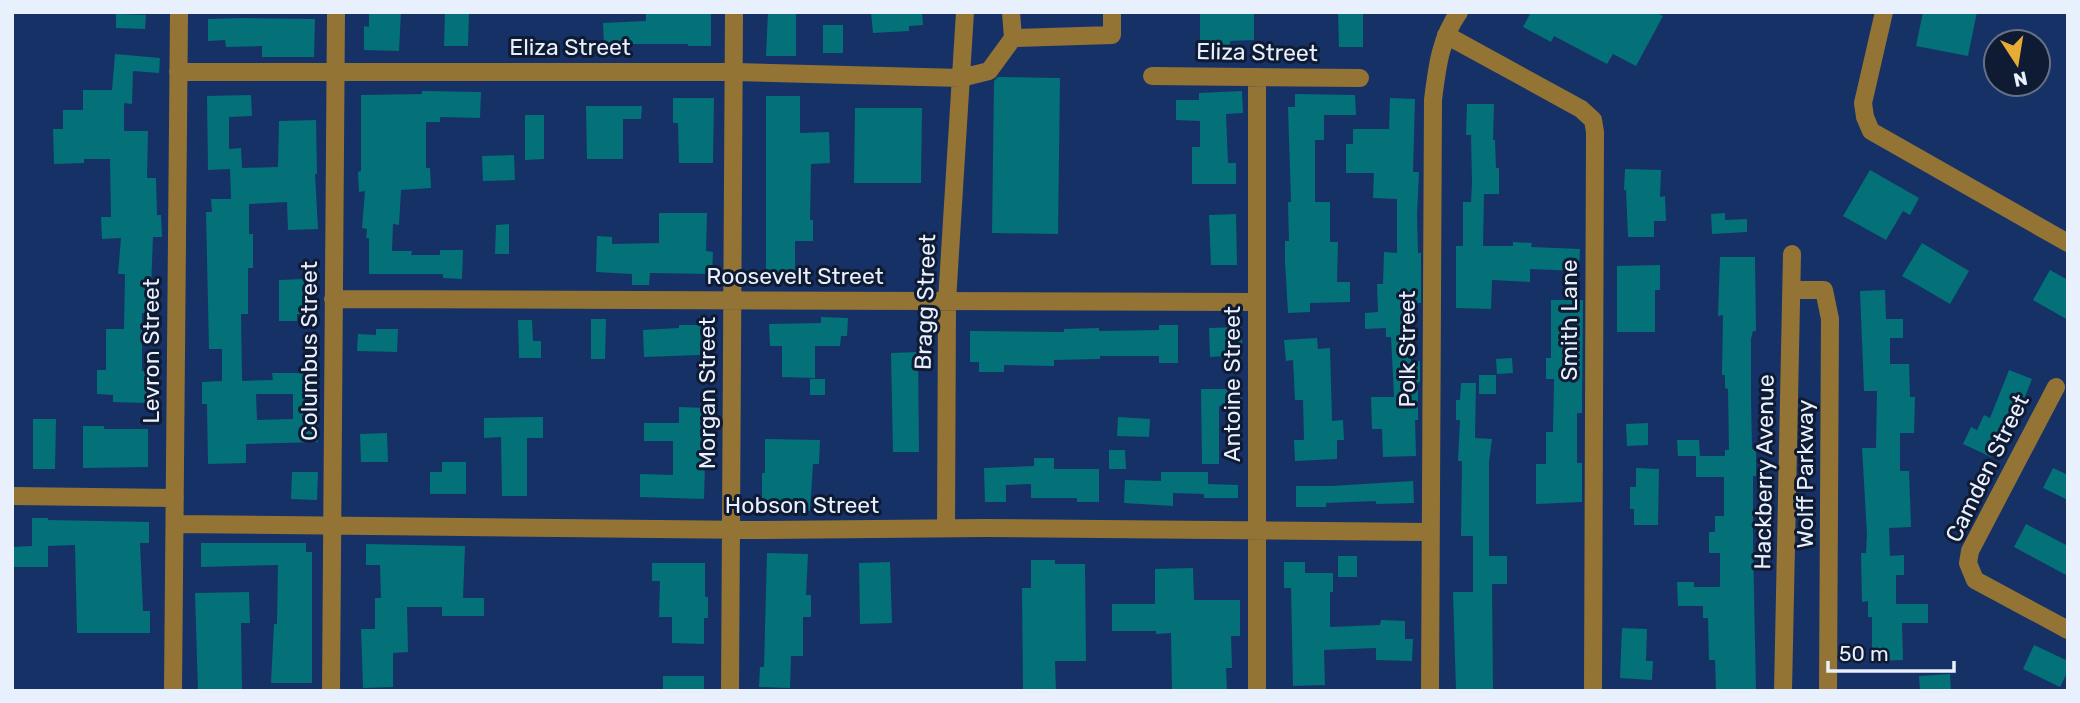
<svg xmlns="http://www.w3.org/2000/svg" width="2080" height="703" viewBox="0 0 2080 703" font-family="Rubik,sans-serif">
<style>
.building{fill:#037177;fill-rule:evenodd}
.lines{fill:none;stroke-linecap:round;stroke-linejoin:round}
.minor{stroke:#947435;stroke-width:18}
.labels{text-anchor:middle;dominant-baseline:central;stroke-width:6;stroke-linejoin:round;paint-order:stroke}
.street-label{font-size:23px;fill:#e8effd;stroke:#0f1b33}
</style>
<rect width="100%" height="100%" fill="#163166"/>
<path class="building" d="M369,12h32l-2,39 -35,-1v-24l5,1z
M445,12h24l-1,34h-24z
M711,12v34h-23v-2h-62v3l-22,1 -1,-25 43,-2v-8z
M768,12h28v44h-30z
M871,12h51l1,13 -14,1v5l-36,2z
M1241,12h13v28l-24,1v11h-30v-39z
M1338,12h25v35h-24z
M1531,12h124l8,4 -27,50 -23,-12 -6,10 -53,-28 -3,6 -28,-15z
M1923,12h54l-9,44 -52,-10z
M116,14l30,1 -1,14 -29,-1z
M242,18l73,1 -1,38h-52v-11l-36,1 -1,-7 -17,1v-22z
M823,25h20v28h-20z
M115,54l45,4 -1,15 -26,-2 -1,33 -8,-1v28h24l-1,47h9l1,37h4l1,22h-9l-3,76h-8v58h5l-1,32 -33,-1v-7l-16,-1v-24h9v-41h18l1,-55h-7l3,-36 -19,1 -1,-22h10l-1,-58h-26v4l-30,1 -1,-35h10v-19h20v-20h29z
M998,77l62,1 -2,156 -66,-1 2,-152z
M422,91l59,1 -1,26 -40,-1v5h-14v46h4l1,20 -30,2 -2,35 -6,-1 -1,27h20l-1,4h29v-5h23l-1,29 -19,-1v-4h-74v-36h-3l1,-9 -5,-1 3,-37 -6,1 -1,-20 3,-1v-76l61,-1z
M1242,91l1,22 -17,1 2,49h8v21h-44v-37h8v-26l-24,-1v-20h23v-7z
M1295,94l60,1 1,20h-32v25h-9v62h15v40h8l-1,40h13v20l-40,1v9l-22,1 -3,-51v-21h4l-1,-39h3l-3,-95h7z
M251,95l1,21 -23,1v32l12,-1 1,20 36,-1 1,-46 37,-1 1,54h-2l3,55 -30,1 -1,-28 -38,2v30h4v34h-5v46h-7l1,67 31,-1 -1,-7h39l1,46h6v23l-72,2v19l-38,1 -1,-60h-5v-22l20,-1v-32h-13l-3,-137h6l-1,-13h20l-1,-30 -22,1 -1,-74zM256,394h37v25l-36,1z
M766,96h34v37l29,-1 1,31 -19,1 -1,56h3v21h-18v38h-29z
M673,98h41l-1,65h-34l-1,-40h-5z
M1390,98l25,1 -2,73h6l-2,43 1,38h3v50l-12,1 2,57h9v21h-2v38h-3l1,36 -33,1 -1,-28h-10l-1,-32h23l-3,-60h-5v-9l-21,1v-16l13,-1 -1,-28h6l1,-32 13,1v-54l-24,-1 1,-25h-28v-29h7v-15h36z
M1467,104h27l-1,36h2l1,28h3v26h-15l-1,52h30v-4l19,1 -1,4 49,2 -1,22 -49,-2v13l-38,-2 -1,29 -35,-1v-62h7v-44h8l1,-20 -1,-47h-5z
M586,106h56l-1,13h-18v40h-36z
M855,108h67l-1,75h-67z
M525,115h19v44l-19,1z
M514,155l1,25 -32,1 -1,-25z
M1625,169l36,1 -1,27 5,-1 1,25h-12v16h-26l-2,-47h-2z
M1870,170l49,28 -9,17 -7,-4 -17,29 -43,-24z
M659,213h48l-1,38 7,1 -1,22 -62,-1 -1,12h-17v-11l-36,-2 1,-36 15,1v7l47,-1z
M1725,213v7l22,-1v13l-35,2 -1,-20z
M1236,214l1,51h-26l-2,-50z
M509,224v30h-14l1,-29z
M1922,243l47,28 -19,33 -48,-28z
M1720,257h35l1,74h-3l-2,8v61l1,49h4v27h-3v66l3,149h-40l-1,-31h-6l-1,-42h-5v-12h-25l-1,-24h17v5h26v-34h-11v-21h6v-16h9v-39h-28v-21h29v-6h4l-1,-61 -3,-1v-13h-3l1,-60 -5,1z
M1660,265v25h-5v42h-38v-66z
M2050,270l18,10v40l-35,-20z
M304,279v10h4v25h-11v7h-18v-41z
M1885,290l1,29h17v19h-13v26h19l1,33h5l-1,36h-14v38h9l2,56 -22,1 1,28 14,-1v20h-8v29h32v19h-26l1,37 -31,1v-44h-4v-16l-6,1 -1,-49h5l1,-19 -5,-86h14l1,-57h-13l-4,-100z
M1551,300h32l-1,113h-5v50h5v39l-46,2v-40h10v-32h7l1,-53h-8v-21h5z
M821,317l27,1 -1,18h-6l-1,10h-25v32l-33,-1v-31h-12l-1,-22 52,-1z
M591,319h15l-1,40h-14z
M518,320h14l1,21h8v17h-22z
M679,325h22l-1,30 -56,2 -1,-27 36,-2z
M1159,325h19v38h-19v-7h-59v3l-46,1v6l-50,-1v7h-25v-10h-9v-31l94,1v-3l35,-1v3l60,-1z
M1241,327l2,28 -33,2 -1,-29z
M376,329h22l-1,23 -40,-1 1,-17 18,1z
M1317,338l1,11 12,-1 2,73 11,-1 1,20h-7v19l-42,2 -1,-21h10l-1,-40h-8l-2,-40 -7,1 -2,-21z
M918,352l1,100h-26l-2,-99z
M1512,358l1,15 -16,1 -1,-15z
M2009,370l23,9 -15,38 -5,-2 -21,42 -28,-13 8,-17 6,3 7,-15 6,3z
M1479,375h17v19h-17z
M810,379h15v16h-15z
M1461,383h15l-1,55 17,1 -3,23v94h18v28h-15l1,106h-37l-3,-98h20v-56h-12l1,-75h-4l2,-41h-4v-20h4z
M1201,389h29v4h12v13h-23v58h-17z
M679,407l28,1v32h5v23h-7l-1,36 -64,-2v-23l33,1v-34h-29v-18h35z
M543,417v21h-16v58h-25l-1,-59 -17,1v-20z
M1118,417l32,2 -1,18 -32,-1z
M33,419h23l-1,50h-22z
M1648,423v22l-21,1 -1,-22z
M83,426h21v3h44v38l-65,1z
M387,433l1,29h-27l-1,-28z
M765,439l55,1 -1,24h-6l-3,47 -48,-2v-36h3z
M1677,440h22l1,16h-22z
M1109,450h16l1,19h-17z
M1034,458h20v11h45v33h-22v-4h-46v-14l-25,1v17h-21l-1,-34 50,-2z
M442,462h24v32h-36v-22h12z
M1636,468l23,1 -1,56h-24v-16h-4v-22h6z
M2053,468l15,7v25l-25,-12z
M292,472h26l-1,28 -26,-1z
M1161,472h47v12l30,1v13h-34v-4l-31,-1v13l-49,-3 1,-23 36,1z
M1413,481l1,22 -38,1v-3l-50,2v4h-30v-21h35z
M32,518h16v2l101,2v21h-9l3,68h7v22h-73l-2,-88 -27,1v21h-36v-20l20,-1z
M2026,524l42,22v30l-54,-29z
M201,543h105v9h6v131h-41l3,-59h3l1,-59 -77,2z
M366,544l99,2 -2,52h21v18h-42v-9h-35l1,45 -15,1v34l-30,1 -2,-59h14v-31h6l-1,-33h-14z
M767,553l41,1 -2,41h5v22h-8v39h-12l-1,32 -31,-1 1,-20h4z
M1338,556h19v21h-19z
M1031,560h24v4h30l1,97h-31l1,30h-33l-1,-103h9z
M890,562l2,61 -32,1 -1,-61z
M1284,562h21v11h28v19h-3v35l50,-2 1,-5 24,1v18h8l-1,22 -36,-1v-12l-52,2 1,35 -32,1 -2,-98h-7z
M652,563h53v34h3v21h-4v26l-32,-1v-26h-13l1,-36h-8z
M1193,568l1,32h46v36h-9l1,32h-6l1,23h-55l-1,-58 -15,1v-3h-44v-27h43v-35z
M249,592l1,31h-9l1,68h-44l-3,-98z
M1622,628l25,1 -1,32h7l-1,19 -32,-2z
M2034,645l34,16v10l-8,16 -37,-18z
M1950,674l1,17h-31l-1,-15z
M663,676h41v15h-41z"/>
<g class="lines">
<path class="minor" d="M1011,12l2,26 99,-3v-23
M1884,12l-21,91 2,14 6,14 197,112
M1446,35l135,74 12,11 2,12 -2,559
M178,72h556l227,6 28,-7 24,-33
M1152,76l208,2
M1257,77v614
M1792,290h32l6,29 -2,372
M333,299l924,3
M2056,387l-86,164 -2,12 7,17 93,50
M12,496l163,2
M175,524l580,6 231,-2 444,4
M946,528l1,-227 18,-289
M173,691l6,-679
M331,691l5,-679
M730,691l4,-679
M1430,691l3,-591c4,-32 7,-61 26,-88
M1783,691l9,-437"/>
</g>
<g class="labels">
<g class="street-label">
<text x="570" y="47">Eliza Street</text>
<text transform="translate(1257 52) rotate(1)">Eliza Street</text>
<text x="795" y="276">Roosevelt Street</text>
<text transform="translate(925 302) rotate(-88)">Bragg Street</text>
<text transform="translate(1569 320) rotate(-90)">Smith Lane</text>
<text transform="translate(1407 349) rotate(-90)">Polk Street</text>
<text transform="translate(151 351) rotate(-90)">Levron Street</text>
<text transform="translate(309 351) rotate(-90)">Columbus Street</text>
<text transform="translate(1232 384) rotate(-90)">Antoine Street</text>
<text transform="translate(707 393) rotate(-90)">Morgan Street</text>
<text transform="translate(1987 468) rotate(-64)">Camden Street</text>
<text transform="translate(1764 472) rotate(-89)">Hackberry Avenue</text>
<text transform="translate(1805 474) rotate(-90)">Wolff Parkway</text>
<text x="802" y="505">Hobson Street</text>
</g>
</g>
<rect width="2080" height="703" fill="none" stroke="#e8effd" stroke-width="28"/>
<g transform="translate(2017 63) rotate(168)"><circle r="33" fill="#0f1b33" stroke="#667084" stroke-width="2"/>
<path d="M0-5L12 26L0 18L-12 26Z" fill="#e5ad35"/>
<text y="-10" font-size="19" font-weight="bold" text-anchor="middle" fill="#e8effd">N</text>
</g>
<path d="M1828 661v10h126v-10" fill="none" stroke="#e8effd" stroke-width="3.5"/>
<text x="1839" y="661" font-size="21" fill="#e8effd" stroke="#0f1b33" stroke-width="5" paint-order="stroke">50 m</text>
</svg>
